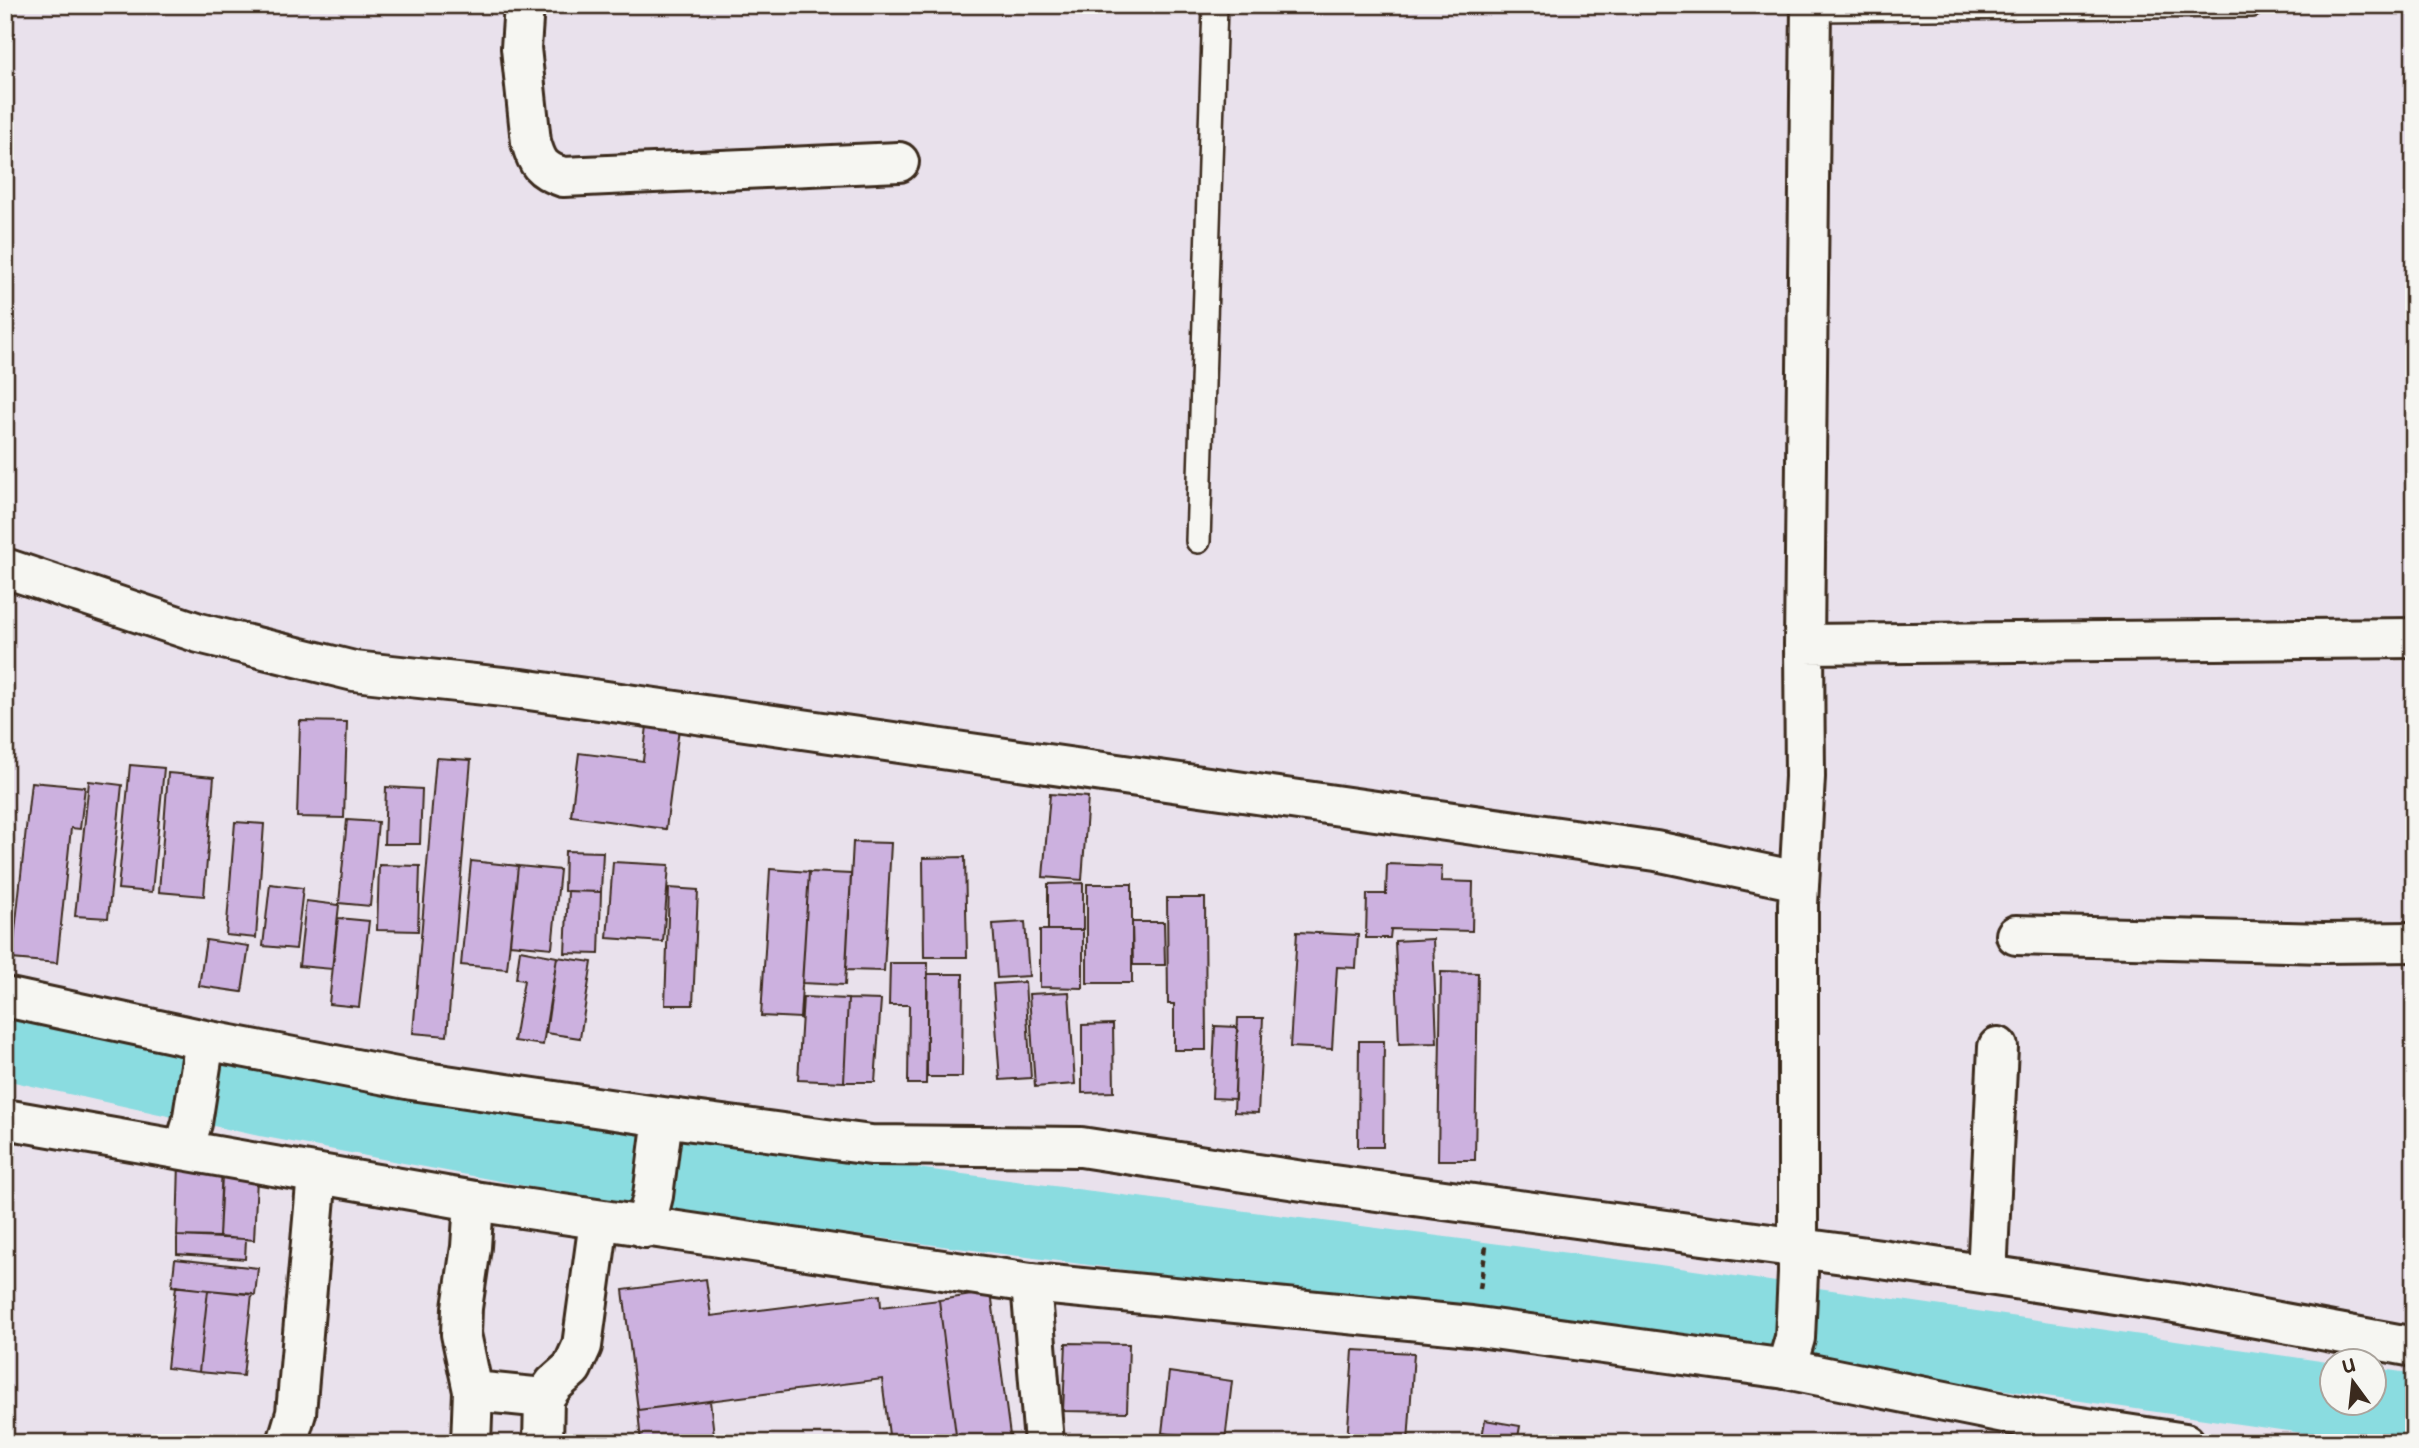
<svg xmlns="http://www.w3.org/2000/svg" width="2419" height="1448" viewBox="0 0 2419 1448" font-family="Mali,sans-serif">
<style>
.lines{fill:none;stroke-linecap:round;stroke-linejoin:round}
.river{stroke:#8adce0;stroke-width:74}
.building{fill:#ccb1df;stroke:#3b2a1e;stroke-width:2}
.service-casing{stroke:#3b2a1e;stroke-width:28}
.minor-casing{stroke:#3b2a1e;stroke-width:44}
.tertiary-casing{stroke:#3b2a1e;stroke-width:44}
.path{stroke:#3b2a1e;stroke-width:4.5;stroke-dasharray:7 5;stroke-linecap:butt}
.service{stroke:#f6f6f2;stroke-width:23}
.minor{stroke:#f6f6f2;stroke-width:38}
.tertiary{stroke:#f6f6f2;stroke-width:38}
</style>
<rect width="100%" height="100%" fill="#e9e1ec"/>
<filter id="ink" filterUnits="userSpaceOnUse"><feTurbulence type="fractalNoise" baseFrequency=".0143" numOctaves="2"/><feDisplacementMap in="SourceGraphic" scale="14" xChannelSelector="R" yChannelSelector="G"/><feConvolveMatrix kernelMatrix="1 2 1 2 8 2 1 2 1" color-interpolation-filters="sRGB"/></filter>
<g filter="url(#ink)">
<g class="lines">
<path class="river" d="M5,1042l263,58 362,68 1013,132 689,100
M2352,1402l62,9"/>
</g>
<path class="building" d="M648,717l32,4 -14,108 -95,-13 8,-63 64,8z
M300,721l47,1 -3,96 -47,-1z
M436,758l35,2 -24,276 -34,-3z
M130,765l34,3 -12,124 -34,-3z
M168,773l46,4 -10,119 -45,-4z
M89,781l33,4 -14,133 -33,-2z
M31,782l54,5 -5,42 -9,-1 -14,135 -45,-4z
M386,787l36,2 -2,55h-36z
M1050,794l38,3 -6,83 -39,-3z
M347,820l31,2 -8,84 -31,-3z
M235,822l29,2 -8,114 -30,-3z
M853,842l38,1 -7,128 -38,-1z
M565,851l38,1 -2,40 -37,-1z
M965,857l2,100h-43l-1,-99z
M471,861l47,5 -11,103 -46,-4z
M613,862l56,3 -6,77 -56,-4z
M1387,864l55,2 -1,15 32,1 -1,49 -81,-2 -1,9h-24l1,-44h19z
M379,865l41,1 -2,65 -41,-1z
M518,866l42,4 -8,78 -42,-4z
M770,869l39,3 -9,146 -39,-2z
M809,872l42,2 -6,111 -43,-2z
M1083,883v47h-35v-46z
M270,884l33,4 -7,61 -33,-3z
M1087,884h45v99h-45z
M669,888l29,2 -5,115h-28z
M568,891l33,1 -2,62 -34,-1z
M1167,898h38l1,152h-32v-46h-6z
M306,901l33,4 -7,64 -33,-3z
M338,918l31,3 -10,86 -30,-3z
M1025,922l4,54 -32,2 -4,-54z
M1132,922h32l1,43h-32z
M1040,930h43v58l-43,-1z
M1297,932l61,3 -2,33 -19,-1 -5,82 -42,-2z
M1433,939l4,104 -38,1 -4,-103z
M206,940l43,6 -7,46 -43,-6z
M520,950l37,7 -14,88 -29,-4 10,-61 -8,-1z
M557,957l35,5 -12,76 -34,-5z
M890,963h38l-2,121h-18l1,-79h-20z
M1441,972l37,1 -3,187h-37z
M927,974h36l-1,103h-35z
M1025,982l6,96 -31,2 -7,-96z
M1069,992l6,92 -40,3 -6,-93z
M803,997l45,2 -4,83 -46,-2z
M848,999l33,1 -6,82h-31z
M1238,1018h25l-5,95 -24,-1z
M1113,1024l1,68 -32,1v-68z
M1215,1026l22,1 -2,72 -23,-1z
M1359,1041h25l-1,106h-25z
M179,1162l43,1 -3,74 -42,-1z
M222,1176l35,2 -3,62 -35,-3z
M177,1236l69,3 -1,20 -68,-5z
M175,1259l83,9 -3,27 -83,-9z
M706,1279l5,37 169,-21 1,12 58,-7 18,143h-67l-8,-64 -244,31 -15,-120z
M176,1286l32,4 -9,82 -32,-4z
M208,1290l44,4 -9,82 -44,-4z
M991,1292l20,151h-54l-18,-143z
M1066,1343l63,1 -2,68 -64,-1z
M1353,1350l61,3 -6,90h-61z
M1169,1372l63,9 -7,60 -63,-8z
M710,1401l5,42h-74l-3,-33z
M1485,1420l35,6 -3,17h-36z
M1162,1433l63,8v2h-64z"/>
<g class="lines">
<g class="service-casing">
<path id="service" d="M1811,9l441,-4
M1198,541l17,-536"/>
</g>
<g class="minor-casing">
<path id="minor" d="M524,5l-3,43 10,94c6,21 10,28 32,35l336,-15
M5,568l194,65 155,38 168,18 1134,162 142,30
M1804,644l610,-6
M2016,935l307,8 91,-1
M5,997l200,43 207,40 251,37 208,28 210,2 222,34 578,78 294,44 239,44
M184,1149l8,-26 13,-83
M645,1228l8,-32 10,-79
M1987,1275l11,-228
M1031,1283l13,160
M1786,1369l9,-31 3,-65v-369l7,-127 -1,-133 7,-639
M473,1391l71,7
M287,1443l9,-30 21,-239
M471,1443l2,-52 -12,-57 1,-26 9,-61 3,-46
M543,1443l1,-45 10,-14 18,-16 10,-22 17,-125"/>
</g>
<g class="tertiary-casing">
<path id="tertiary" d="M5,1119l469,82 557,82 440,43 315,43 268,54 131,20"/>
</g>
<path class="path" d="M1480,1289l6,-43"/>
<use href="#service" class="service"/>
<use href="#minor" class="minor"/>
<use href="#tertiary" class="tertiary"/>
</g>
</g>
<rect width="2419" height="1448" fill="none" stroke="#f6f6f2" stroke-width="28"/>
<rect x="14" y="14" width="2391" height="1420" fill="none" stroke="#3b2a1e" stroke-width="2.5" filter="url(#ink)"/>
<g transform="translate(2353 1382) rotate(345)"><circle r="33" fill="#f6f6f2" stroke="#aba49d" stroke-width="2"/>
<path d="M0-5L12 26L0 18L-12 26Z" fill="#3b2a1e"/>
<text y="-10" font-size="19" font-weight="bold" text-anchor="middle" fill="#3b2a1e">U</text>
</g>
</svg>
